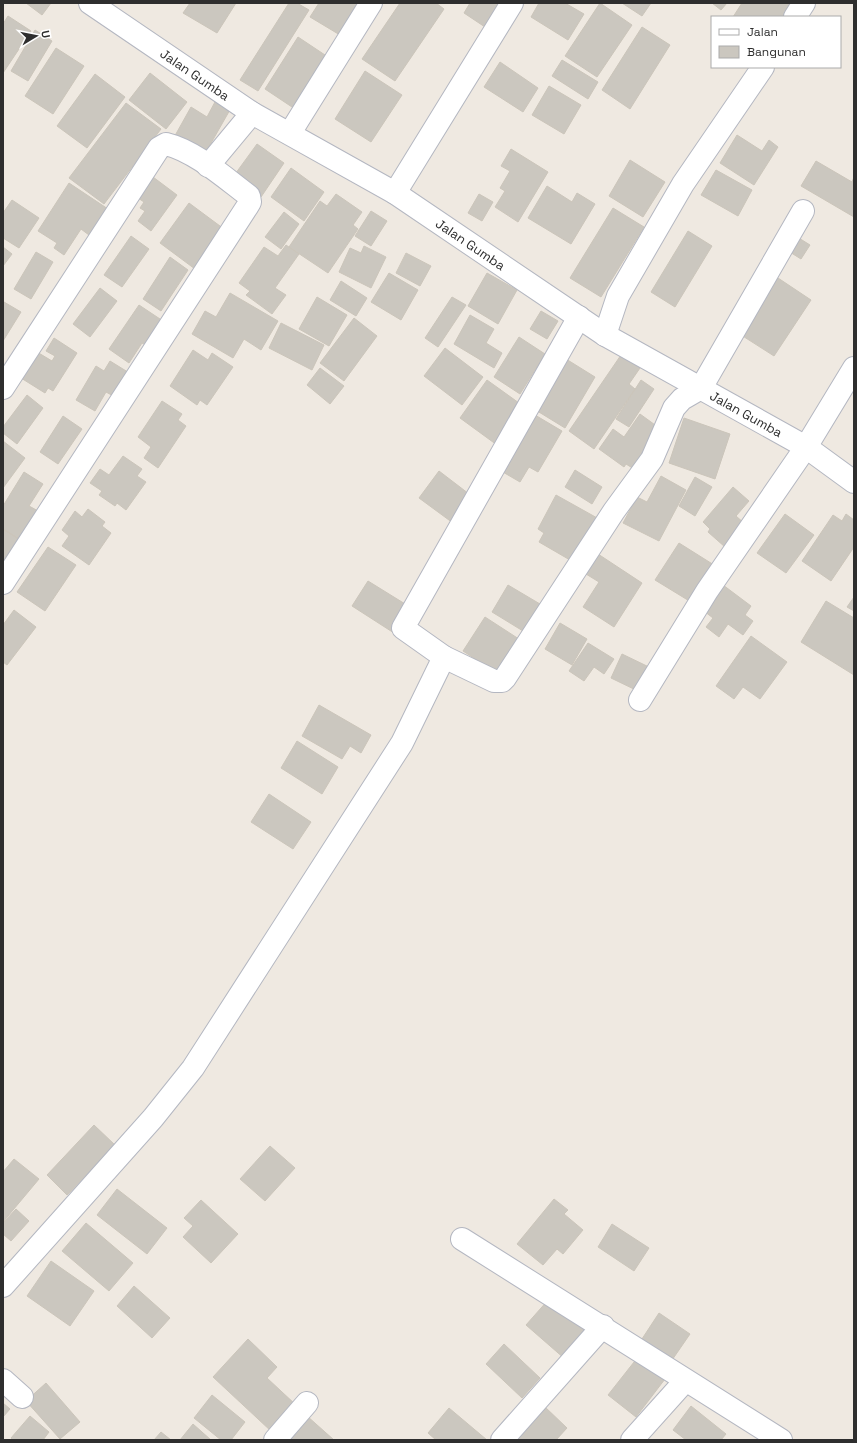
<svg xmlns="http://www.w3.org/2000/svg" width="857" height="1443" viewBox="0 0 857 1443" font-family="'Space Grotesk',sans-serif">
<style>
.building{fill:#cbc7bf;stroke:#cbc5ba}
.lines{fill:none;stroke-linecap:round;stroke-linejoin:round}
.minor-casing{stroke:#b4b7c1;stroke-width:24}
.minor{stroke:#fff;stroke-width:22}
.labels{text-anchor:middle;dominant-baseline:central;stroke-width:3;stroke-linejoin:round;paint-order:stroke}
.street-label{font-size:13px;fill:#2e2e2e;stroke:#fff}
</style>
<rect width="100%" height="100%" fill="#efe9e1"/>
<path class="building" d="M26,3h25l-9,12z
M190,3h46l-19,30 -34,-20z
M289,3h8l12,7 -51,81 -18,-11z
M319,3h46l-20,35 -35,-21z
M400,3h36l8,6 -49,72 -33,-22z
M470,3h32l-17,24 -21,-14z
M539,3h26l19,11 -16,26 -37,-23z
M600,3l32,22 -35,52 -32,-21z
M622,3h29l-9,13z
M712,3h15l-6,7z
M742,3h51l-9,14h-51z
M8,16l23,15 -28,42v-49z
M642,27l28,18 -40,64 -28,-19z
M35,30l17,11 -24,40 -17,-10z
M298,37l30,20 -33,52 -30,-20z
M56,48l28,18 -31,48 -28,-18z
M562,60l36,22 -10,17 -36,-23z
M500,62l38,26 -15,24 -39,-25z
M365,71l37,24 -31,47 -36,-23z
M150,73l37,29 -21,27 -37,-29z
M95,74l30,23 -38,51 -30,-22z
M549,86l32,19 -17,29 -32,-19z
M216,100l15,8 -29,51 -30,-18 19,-34 16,10z
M126,103l35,26 -57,75 -35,-26z
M737,135l25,16 7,-11 9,7 -24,38 -34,-22z
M257,144l27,19 -23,34 -28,-20z
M511,149l37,23 -30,50 -23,-15 10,-16 -5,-3 10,-17 -9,-5z
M630,160l35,22 -22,35 -34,-21z
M816,161l36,21 2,-5v40l-53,-31z
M291,168l33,24 -20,29 -33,-24z
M716,170l36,20 -14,26 -37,-21z
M153,177l24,18 -26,36 -13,-10 7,-10 -5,-3 4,-6 -6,-4z
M69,183l42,28 -18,27 -12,-9 -17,26 -10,-7 3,-5 -19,-12z
M547,186l25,16 5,-9 18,11 -24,40 -43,-26z
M336,194l26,18 -9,13 5,4 -30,44 -39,-26 31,-46 7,5z
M479,194l14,8 -11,19 -14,-8z
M12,200l27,18 -20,30 -16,-10v-25z
M189,203l35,26 -29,40 -35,-26z
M613,208l31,19 -43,70 -31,-19z
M371,211l16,10 -16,25 -16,-10z
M284,212l15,12 -18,25 -16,-12z
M688,231l24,15 -37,61 -24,-15z
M794,235l16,10 -9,14 -16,-10z
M131,236l18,13 -27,38 -18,-12z
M286,245l13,9 -24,34 11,7 -14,19 -26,-19 4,-4 -11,-8 25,-36 14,9z
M364,246l22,11 -15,31 -32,-16 11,-24 11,5z
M3,247l9,7 -9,12z
M36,252l17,10 -22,37 -17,-10z
M406,253l25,13 -11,20 -24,-13z
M170,257l18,13 -27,41 -18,-12z
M389,273l29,17 -17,30 -30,-18z
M487,273l30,17 -19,34 -30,-18z
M775,276l36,24 -37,56 -36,-23z
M341,281l26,17 -11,18 -26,-16z
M100,288l17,13 -27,36 -17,-13z
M230,293l48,28 -17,29 -17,-11 -11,19 -41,-24 13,-23 11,6z
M317,297l30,18 -18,31 -30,-17z
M452,297l14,8 -28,42 -13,-9z
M4,302l17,10 -18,29v-37z
M139,305l27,18 -16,25 -8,-5 -13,20 -20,-14z
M541,311l17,10 -11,18 -17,-10z
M470,315l24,14 -8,14 16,10 -8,15 -40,-24z
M354,318l23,18 -33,45 -24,-18z
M281,323l43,22 -12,25 -43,-22z
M519,337l26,17 -25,40 -26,-17z
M54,338l23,15 -24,38 -5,-3 -3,5 -24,-15 16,-26 15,9 3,-5 -9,-5z
M445,348l38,29 -21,28 -38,-29z
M193,350l15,10 4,-7 21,14 -26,38 -7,-5 -3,5 -27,-19z
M621,355l19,13 -11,16 6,5 -41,60 -25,-18z
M566,359l29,18 -30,51 -31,-19z
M110,361l21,13 -14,24 -11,-6 -11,19 -19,-11 20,-34 8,5z
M320,368l24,18 -14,18 -23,-19z
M487,380l32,23 -22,42 -37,-27z
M641,380l13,9 -25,38 -13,-8z
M27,395l16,13 -26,36 -14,-11v-6z
M162,401l20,13 -4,6 8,6 -28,42 -14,-10 7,-11 -13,-10z
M640,414l22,16 -28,39 -8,-5 -2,3 -25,-18 14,-20 11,8z
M535,415l27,16 -24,41 -9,-5 -9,15 -24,-14z
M63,416l19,13 -24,35 -18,-12z
M684,418l46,16 -15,45 -46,-16z
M3,441l22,17 -22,30z
M123,456l19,13 -5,7 9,6 -20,28 -9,-7 -2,3 -16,-11 3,-4 -12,-8 10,-14 9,6z
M575,470l27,17 -10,17 -27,-17z
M439,471l34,26 -20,26 -34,-25z
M24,472l19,12 -14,22 11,6 -18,29 -19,-12v-23z
M661,476l25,14 -27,51 -36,-18 14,-26 10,5z
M695,477l17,10 -17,29 -16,-10z
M733,487l16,14 -13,15 9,8 -20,23 -17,-15 2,-3 -7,-7z
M556,495l43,24 -19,34 -5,-3 -5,10 -31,-18 5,-9 -6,-4z
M88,509l17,13 -3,4 9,7 -22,32 -27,-19 7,-10 -7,-6 13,-19 7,6z
M785,514l29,21 -28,38 -29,-20z
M846,514l8,6v27l-23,34 -29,-20 31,-46 9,6z
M3,529l19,12 -19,31z
M679,543l35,22 -23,37 -36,-22z
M48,547l28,18 -31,46 -28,-19z
M598,554l44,29 -28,44 -31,-20 16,-25 -13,-8z
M368,581l42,26 -16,26 -42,-27z
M719,582l32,24 -6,9 8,6 -10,14 -15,-11 -9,13 -13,-10 7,-9 -13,-10z
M508,585l32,19 -17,27 -31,-19z
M854,597v14l-7,-4z
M826,601l28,17v57l-53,-33z
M14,610l22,17 -29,38 -4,-3v-37z
M485,617l37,24 -22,34 -37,-24z
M560,623l27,16 -15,26 -27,-16z
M751,636l36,26 -27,37 -17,-12 -9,12 -18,-13z
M588,643l26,16 -10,15 -10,-7 -10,14 -15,-10z
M622,654l29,14 -11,24 -29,-14z
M319,705l52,30 -10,18 -11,-7 -8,13 -40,-23z
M297,741l41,26 -16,27 -41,-26z
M269,794l42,28 -18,27 -42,-27z
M94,1125l21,20 -48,50 -20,-20z
M270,1146l25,22 -30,33 -25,-22z
M14,1159l25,20 -36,43v-50z
M117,1189l50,39 -20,26 -50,-39z
M554,1199l14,11 -4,4 19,16 -20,24 -6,-5 -14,16 -26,-21z
M201,1200l37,34 -27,29 -28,-26 10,-11 -9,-8z
M16,1209l13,12 -18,20 -8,-7v-11z
M86,1223l47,40 -24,28 -47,-40z
M612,1224l37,24 -15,23 -36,-24z
M51,1261l43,30 -24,35 -43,-30z
M134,1286l36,32 -18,20 -35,-32z
M549,1299l44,27 -28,33 -39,-34z
M659,1313l31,21 -20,29 -30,-21z
M248,1339l29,28 -10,11 29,27 -24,27 -59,-55z
M504,1344l36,34 -18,20 -36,-34z
M638,1357l27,22 -29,38 -28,-22z
M46,1383l34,39 -20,17 -34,-38z
M212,1395l33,27 -14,18h-10l-27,-22z
M3,1403l7,6 -7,8z
M544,1406l23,22 -11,12h-45z
M691,1406l35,28 -5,6h-35l-13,-10z
M449,1408l38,32h-51l-8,-7z
M30,1416l19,16 -6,8h-30l-2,-2z
M307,1416l27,24h-47z
M193,1424l18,16h-31z
M161,1432l10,8h-17z"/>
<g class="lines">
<g class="minor-casing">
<g id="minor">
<path id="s1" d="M90,3l162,110 143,80 210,142 201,112 48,35"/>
<path d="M795,17l9,-14"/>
<path d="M290,133l81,-130"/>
<path d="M208,166l44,-53"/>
<path d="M395,193l117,-190"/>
<path d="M605,335l13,-39 65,-112 80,-117"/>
<path d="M3,388l156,-240 7,-4c29,7 59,34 83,52l1,6 -3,5 -244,376"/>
<path d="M444,657l-41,-29 176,-311"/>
<path d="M640,700l67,-109 99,-144 48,-79"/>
<path d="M462,1239l319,201"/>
<path d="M3,1286l150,-168 40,-50 209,-325 42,-86 50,24h8l3,-3 109,-167 38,-52 22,-51 8,-9 19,-11 102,-177"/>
<path d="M3,1380l19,17"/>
<path d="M275,1440l32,-37"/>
<path d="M502,1440l101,-114"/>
<path d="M632,1440l53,-59"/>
</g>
</g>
<use href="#minor" class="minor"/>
</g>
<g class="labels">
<g class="street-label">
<text stroke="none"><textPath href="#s1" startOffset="127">Jalan Gumba</textPath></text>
<text stroke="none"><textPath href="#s1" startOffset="451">Jalan Gumba</textPath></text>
<text stroke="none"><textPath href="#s1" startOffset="775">Jalan Gumba</textPath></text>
</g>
</g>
<rect width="857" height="1443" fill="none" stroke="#2e2e2e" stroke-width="8"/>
<rect x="711" y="16" width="130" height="52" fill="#ffffff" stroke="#ababab"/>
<rect x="719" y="29" width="20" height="6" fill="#ffffff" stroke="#ababab"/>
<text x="747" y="36" font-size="12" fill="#2e2e2e">Jalan</text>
<rect x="719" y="46" width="20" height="12" fill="#cbc7bf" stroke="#ababab"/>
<text x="747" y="56" font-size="12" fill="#2e2e2e">Bangunan</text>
<g transform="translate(36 36) rotate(80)" stroke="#ffffff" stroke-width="3" paint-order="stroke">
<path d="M0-3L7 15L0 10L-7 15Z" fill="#2e2e2e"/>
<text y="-6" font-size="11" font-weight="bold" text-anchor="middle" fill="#2e2e2e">U</text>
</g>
</svg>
